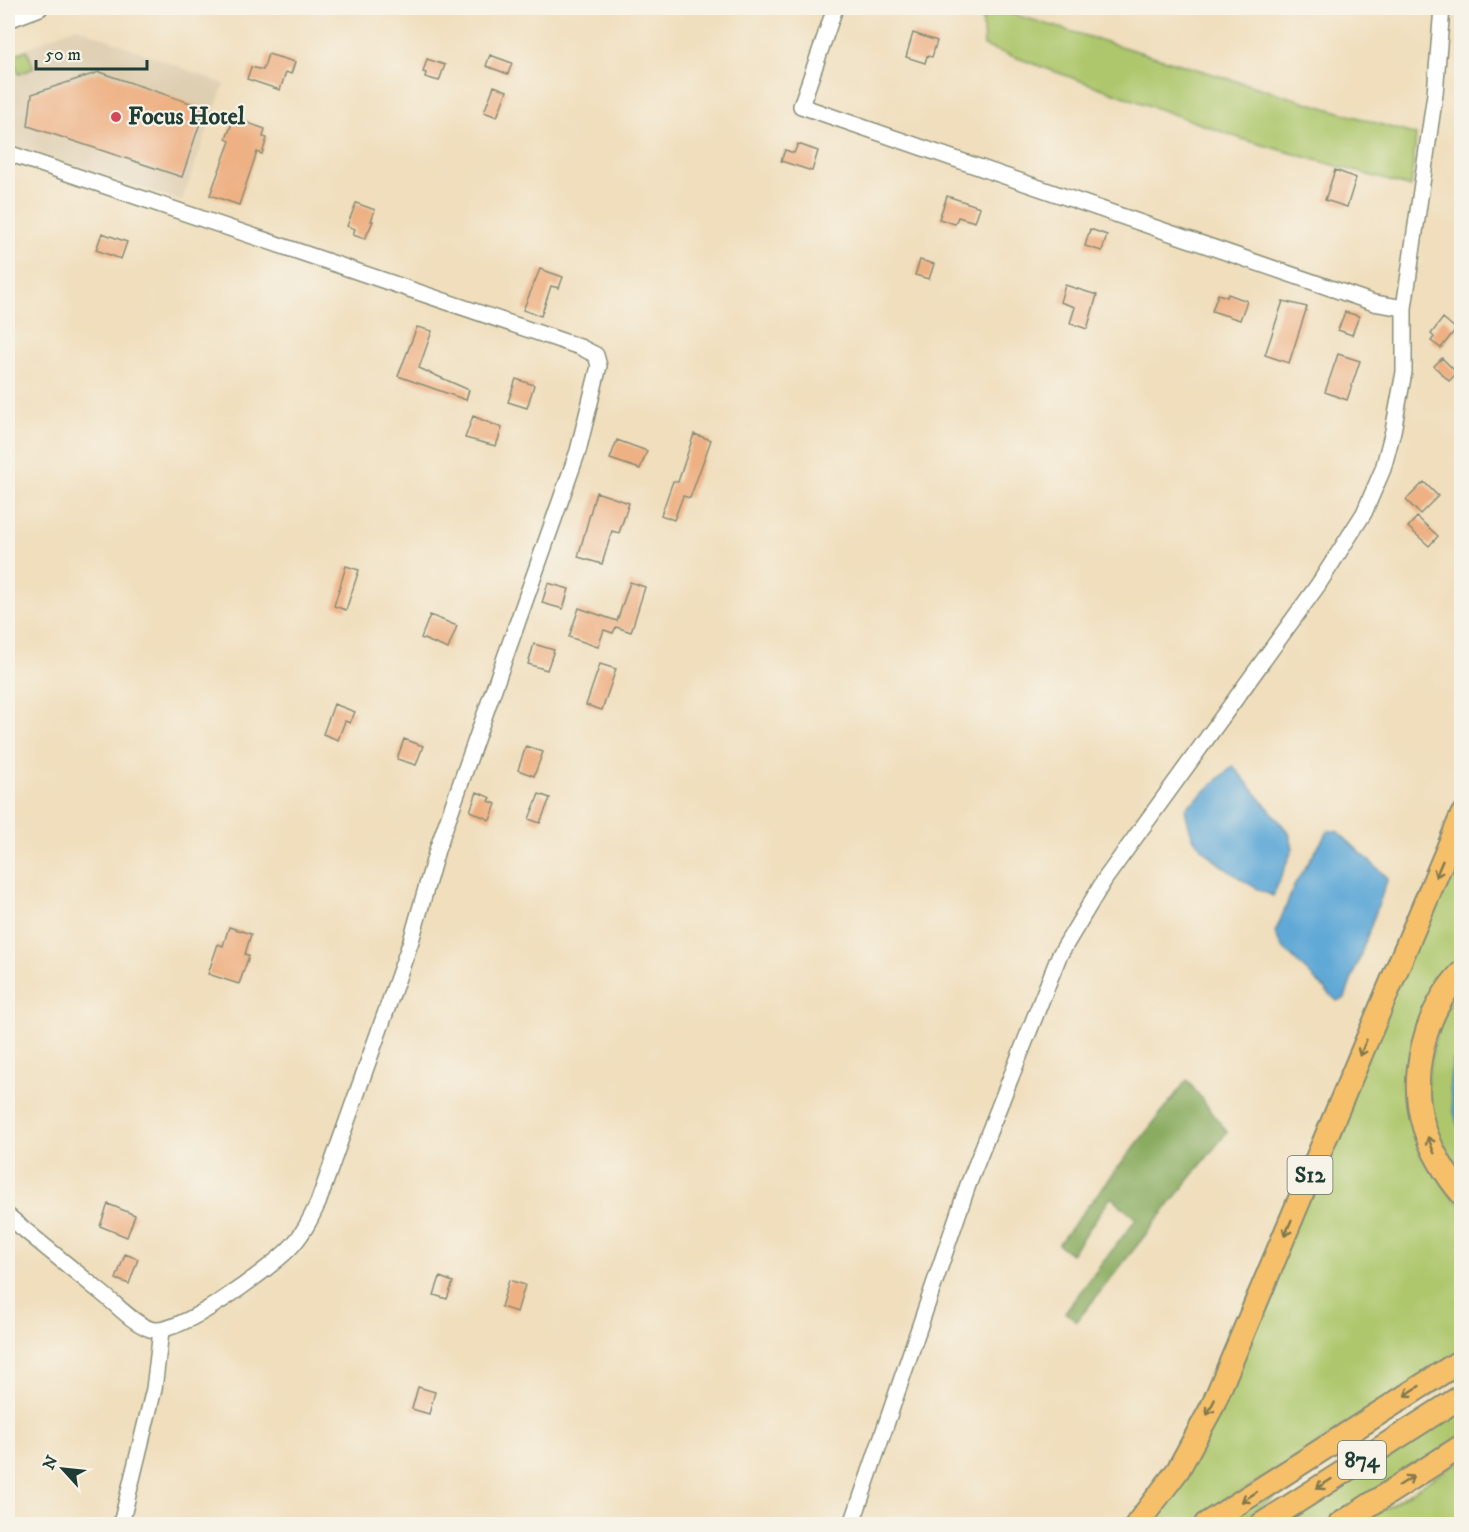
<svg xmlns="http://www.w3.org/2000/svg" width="1469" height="1532" viewBox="0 0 1469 1532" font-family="'IM FELL DW Pica',serif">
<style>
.built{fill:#dfcfb2}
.green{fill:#aec76d;stroke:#668250;stroke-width:1.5}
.forest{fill:#8aac60;stroke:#54744a;stroke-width:1.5}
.water{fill:#60a9d7;stroke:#407386;stroke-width:1.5}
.building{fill:#eeb184}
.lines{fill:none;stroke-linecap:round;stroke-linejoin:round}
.minor-casing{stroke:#888e78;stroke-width:18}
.highway-casing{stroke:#888e78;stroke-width:26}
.minor{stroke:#fff;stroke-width:15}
.highway{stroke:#f6c06b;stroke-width:22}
.oneway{stroke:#80784d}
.poi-dot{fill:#d1495b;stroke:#f7f3e8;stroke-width:2}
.labels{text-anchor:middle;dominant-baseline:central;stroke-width:4.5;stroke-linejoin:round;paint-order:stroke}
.shield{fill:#f7f3e8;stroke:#60746a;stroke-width:1.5}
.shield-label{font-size:22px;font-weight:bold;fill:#1f3d34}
.poi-label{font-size:24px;font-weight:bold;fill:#1f3d34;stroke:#f7f3e8;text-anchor:start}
</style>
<rect width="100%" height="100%" fill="#f7f3e8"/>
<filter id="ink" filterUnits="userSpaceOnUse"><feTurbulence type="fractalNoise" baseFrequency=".0167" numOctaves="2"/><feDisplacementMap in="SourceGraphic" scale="12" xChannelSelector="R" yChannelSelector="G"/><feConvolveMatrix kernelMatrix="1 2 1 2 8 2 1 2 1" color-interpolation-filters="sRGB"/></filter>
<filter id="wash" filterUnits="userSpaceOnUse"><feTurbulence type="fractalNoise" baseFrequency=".008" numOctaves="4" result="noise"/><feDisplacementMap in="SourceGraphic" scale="24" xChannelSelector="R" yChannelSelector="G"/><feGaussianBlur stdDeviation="1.35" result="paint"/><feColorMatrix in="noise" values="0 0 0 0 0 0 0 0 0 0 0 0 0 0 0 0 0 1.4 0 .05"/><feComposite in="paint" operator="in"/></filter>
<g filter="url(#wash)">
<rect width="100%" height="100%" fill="#f0debc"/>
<path class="built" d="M76,27l148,57 -42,117 -174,-56v-89z"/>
<path class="green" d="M982,8h11l423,127 -5,52 -169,-48 -258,-93z
M27,50l7,18 -15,6 -7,-18z
M1461,840v122l-44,76 30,152 14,16v146l-270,172h-43z
M1461,987v193c-9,-17 -22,-35 -28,-53 -14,-42 1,-107 28,-140z
M1461,1367v8l-140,91 -87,58h-18z
M1461,1406v31l-136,87h-48z
M1461,1460v64h-100z"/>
<path class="forest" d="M1187,1080l40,52 -150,189 -12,-9 71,-93 -25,-22 -40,57 -13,-10z"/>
<path class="water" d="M1233,766l56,67 4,15 -20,48c-23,-9 -67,-38 -80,-59 -4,-8 -6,-19 -8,-28z
M1328,831h9l51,47 -43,120 -8,3 -55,-54 -7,-14 20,-49z
M1461,1038l1,97h-1c-13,-36 -16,-60 0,-97z"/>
<g id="blocks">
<path class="building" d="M913,33l24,8 -5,16 -5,-1 -2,7 -19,-6z
M268,54l27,8 -4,12 -5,-2 -6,18 -33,-11 4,-12 12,3z
M490,55l22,8 -4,11 -22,-8z
M427,59l18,6 -6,16 -14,-4 1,-4 -3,-1z
M99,72l106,36 -23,69 -154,-51 4,-32z
M494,86l13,5 -10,26 -13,-5z
M234,118l31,11 -2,8 4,1 -5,16 -5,-2 -18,53 -29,-10 20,-54 -4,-2z
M798,144l20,7 -6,20 -31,-10 4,-11 9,3z
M1335,170l21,8 -9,29 -22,-7z
M947,196l33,11 -5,15 -17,-5 -3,7 -16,-5z
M356,203l19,7 -4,11h2l-8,18 -12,-4 2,-6 -8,-3z
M1090,229l17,6 -5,16 -17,-5z
M102,233l25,9 -6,17 -25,-9z
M920,260l14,4 -5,15 -14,-4z
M540,269l23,8 -4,11 -8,-2 -10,30 -18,-6z
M1065,285l32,10 -10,34 -17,-6 5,-16 -15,-5z
M1218,294l9,3 1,-3 19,7 -7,19 -28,-9z
M1283,301l24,6 -18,56 -24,-8z
M1345,312l14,4 -7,19 -14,-5z
M1443,318l13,11 -15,19 -10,-7 3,-4 -3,-3z
M417,327l15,4 -13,37 50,22 -3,10 -68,-24z
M1338,354l22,7 -13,39 -22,-8z
M1442,358l15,15 -8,8 -15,-15z
M516,379l18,6 -7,23 -19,-6z
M473,416l29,12 -6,18 -31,-8z
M694,434l17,6 -21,58 -7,-2 -9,24 -13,-5 12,-34 5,1z
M617,440l30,11 -7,18 -30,-10z
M1424,482l14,14 -18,18 -14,-14z
M596,492l33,11 -10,30 -7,-2 -10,33 -24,-7z
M1417,517l21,19 -9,10 -21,-19z
M346,566l13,4 -13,40 -12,-4z
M630,582l15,5 -14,45 -15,-5 -3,6 -9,-3 -6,17 -29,-10 10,-29 38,13z
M548,583l21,6 -6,20 -21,-6z
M430,615l27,11 -9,23 -27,-11z
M534,644l20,6 -7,20 -19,-6z
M600,664l16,5 -14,41 -16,-5z
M334,704l21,8 -5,11 -5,-2 -7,19 -15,-6z
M404,739l19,7 -7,19 -19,-6z
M526,746l17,6 -9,24 -16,-6z
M477,792l14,6 -2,3 7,3 -6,16 -20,-9z
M539,794l11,4 -10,25 -11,-4z
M229,927l22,7 -6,20 4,2 -10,28 -31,-10 10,-30 5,2z
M108,1204l27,11 -8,22 -27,-11z
M125,1254l13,5 -9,25 -13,-5z
M440,1277l13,5 -6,17 -13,-4z
M509,1280l16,5 -8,27 -16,-5z
M418,1387l17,5 -6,22 -17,-5z"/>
</g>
</g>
<g filter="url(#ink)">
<use href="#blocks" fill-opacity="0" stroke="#888e78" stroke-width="1.5"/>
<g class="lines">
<g class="minor-casing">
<path id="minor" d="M835,8l-34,98 573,197 30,5
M8,20l32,-12
M8,153l572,194 16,8 3,11 -21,85 -141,399 -26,91 -93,262c-8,17 -16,33 -29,46 -20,20 -113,90 -139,80 -17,-6 -33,-24 -47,-35 -32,-26 -64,-52 -95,-78
M121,1524l33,-135 7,-58
M852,1524l116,-339 91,-229 46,-77 213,-294 46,-72 19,-44 10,-38 11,-59v-64l31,-214 7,-86"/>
</g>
<g class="highway-casing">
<path id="highway" d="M1462,972c-37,38 -54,104 -38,155 8,25 21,47 38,67
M1137,1524l41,-54 34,-63 250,-592
M1206,1524l256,-164
M1262,1524l200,-128
M1340,1524l122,-78"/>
</g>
<use href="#minor" class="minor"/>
<use href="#highway" class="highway"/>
</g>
<defs><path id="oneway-shaft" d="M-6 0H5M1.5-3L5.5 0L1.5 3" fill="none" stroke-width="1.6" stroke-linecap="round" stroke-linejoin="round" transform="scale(1.5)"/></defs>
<g class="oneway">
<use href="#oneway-shaft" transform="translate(1439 869) rotate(113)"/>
<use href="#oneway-shaft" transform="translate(1363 1048) rotate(113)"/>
<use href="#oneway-shaft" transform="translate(1431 1145) rotate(-112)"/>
<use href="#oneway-shaft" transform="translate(1288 1228) rotate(113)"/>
<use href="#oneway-shaft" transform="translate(1412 1391) rotate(147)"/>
<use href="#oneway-shaft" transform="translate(1211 1407) rotate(116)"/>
<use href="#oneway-shaft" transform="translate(1406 1481) rotate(-33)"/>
<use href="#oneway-shaft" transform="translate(1324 1484) rotate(147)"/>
<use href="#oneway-shaft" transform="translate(1249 1497) rotate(147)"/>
</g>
</g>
<circle class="poi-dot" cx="116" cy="117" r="6"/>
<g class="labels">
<g class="shield">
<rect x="1287.5" y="1156" width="45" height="38" rx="4.5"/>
<rect x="1338" y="1441" width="48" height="38" rx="4.5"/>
</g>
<g class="shield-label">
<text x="1310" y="1175">S12</text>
<text x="1362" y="1460">874</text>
</g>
<g class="poi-label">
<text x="128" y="117">Focus Hotel</text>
</g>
</g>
<rect width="1469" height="1532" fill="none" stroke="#f7f3e8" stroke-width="30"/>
<g transform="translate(63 1469) rotate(297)" stroke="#f7f3e8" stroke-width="4.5" paint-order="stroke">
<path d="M0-4.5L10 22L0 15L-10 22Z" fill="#1f3d34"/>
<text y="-9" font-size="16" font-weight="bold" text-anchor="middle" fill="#1f3d34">N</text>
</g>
<path d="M36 60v9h111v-9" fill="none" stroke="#1f3d34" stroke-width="3"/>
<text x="45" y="60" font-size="18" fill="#1f3d34" stroke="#f7f3e8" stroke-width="4.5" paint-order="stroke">50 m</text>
</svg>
